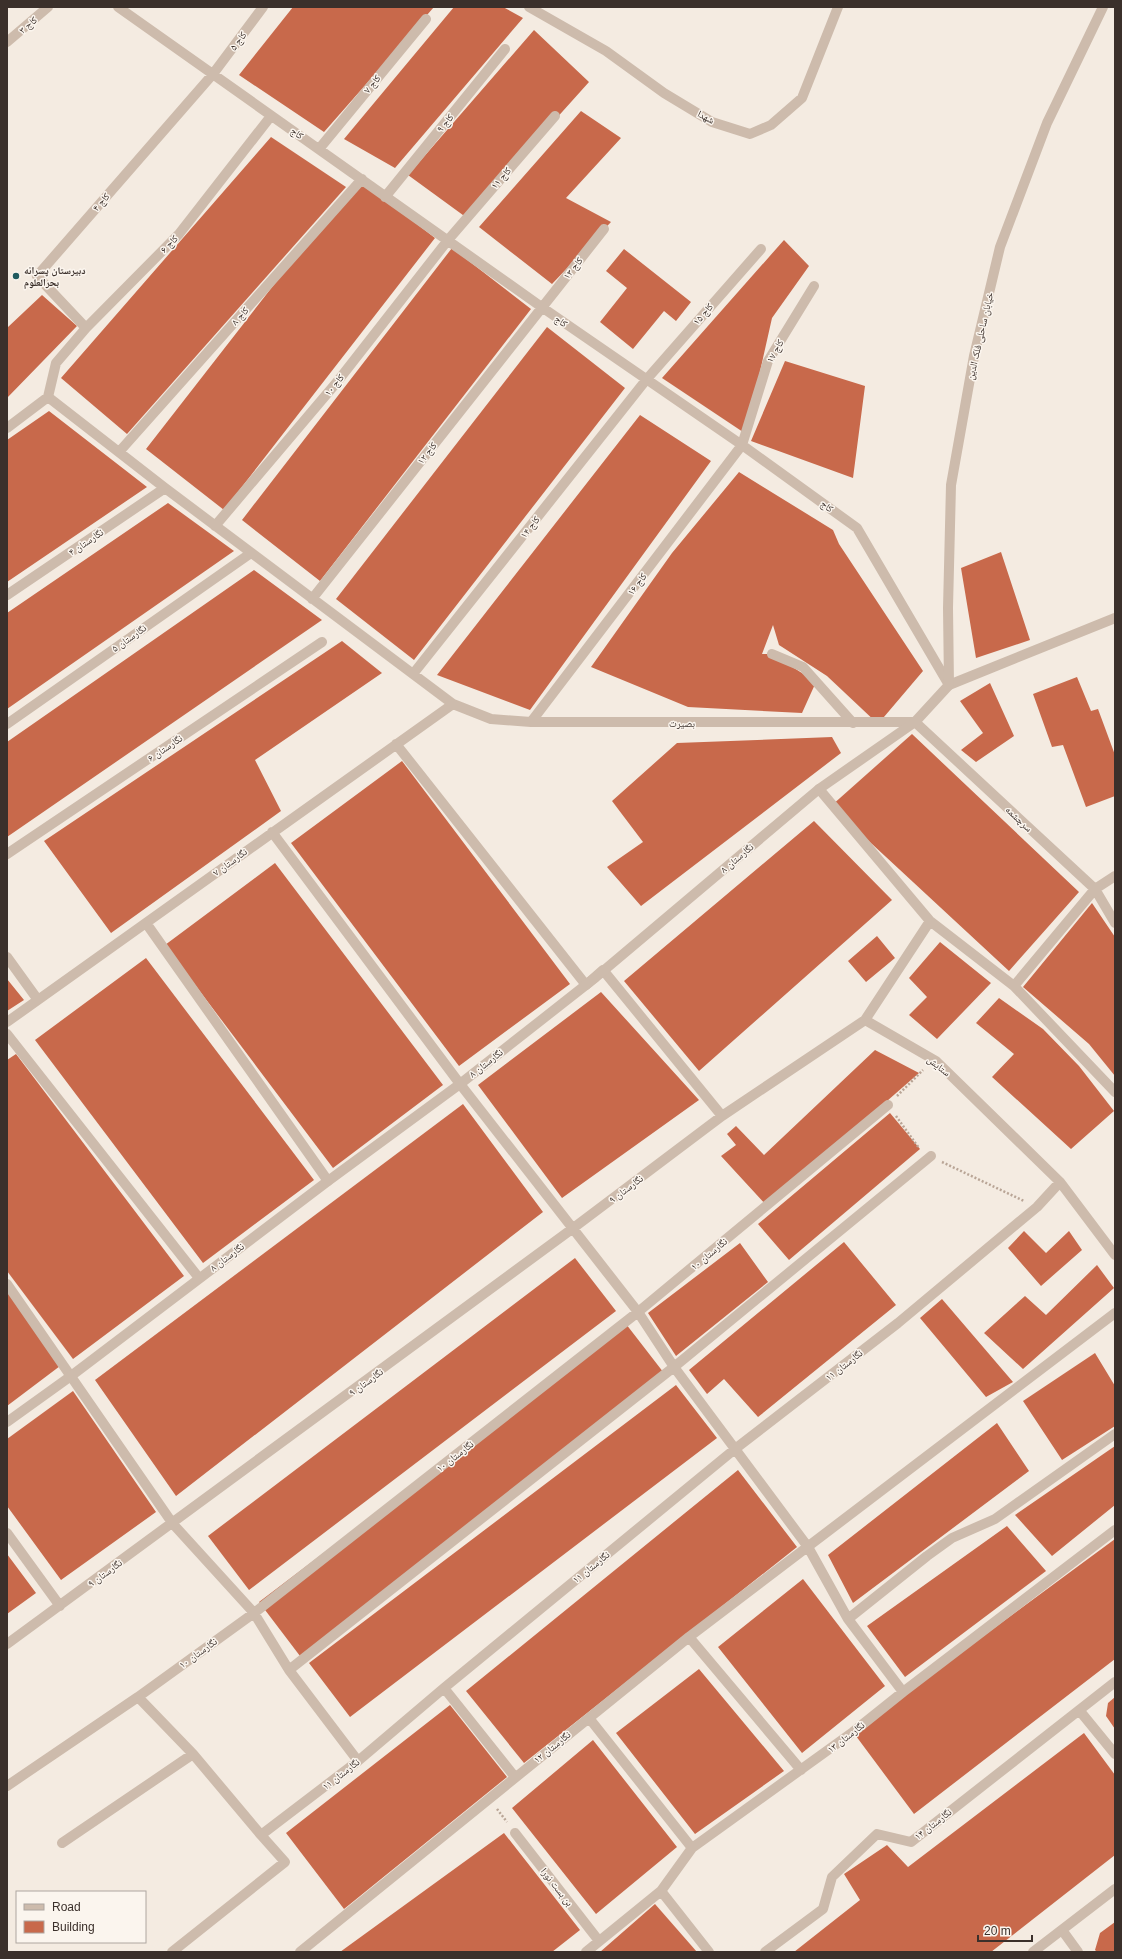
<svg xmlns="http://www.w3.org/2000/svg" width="1122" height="1959" viewBox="0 0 1122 1959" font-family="Helvetica,'Noto Naskh Arabic',sans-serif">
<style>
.building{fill:#c8694b}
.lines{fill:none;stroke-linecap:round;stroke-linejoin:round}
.path{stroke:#b9a596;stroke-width:2.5;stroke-dasharray:2 2;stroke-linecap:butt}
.minor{stroke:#cdbbac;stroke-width:10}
.tertiary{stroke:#cdbbac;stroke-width:10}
.poi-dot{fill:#1f5a5e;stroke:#fbf5ee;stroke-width:1.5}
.labels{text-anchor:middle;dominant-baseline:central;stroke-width:3;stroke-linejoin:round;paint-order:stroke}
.street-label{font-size:10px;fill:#3b302b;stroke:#fbf5ee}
.poi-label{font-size:10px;font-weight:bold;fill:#3b302b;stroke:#fbf5ee;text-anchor:start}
</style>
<rect width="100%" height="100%" fill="#f4ebe1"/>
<path class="building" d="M293,7h141l-110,125 -85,-57z
M454,7h49l20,11 -128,150 -51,-29z
M534,30l55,52 -122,136 -59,-43z
M581,111l40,27 -55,60 45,24 -59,62 -73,-57z
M271,137l75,50 -219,247 -66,-56z
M357,178l78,60 -211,272 -78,-61z
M784,240l25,26 -37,52 -26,116 -84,-56z
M452,248l79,61 -211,272 -78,-61z
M624,249l67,53 -15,19 -12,-10 -31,38 -33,-27 27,-34 -21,-17z
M42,295l35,31 -70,72v-70z
M547,327l78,61 -211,272 -78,-61z
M785,361l80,25 -12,92 -102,-37z
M49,411l98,76 -140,95v-142z
M640,415l71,46 -181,249 -93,-35z
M739,472l94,58 6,14 84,127 -45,53 -51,-48 -48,-31 -6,-20 -11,29h10l44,28 -14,31 -114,-6 -97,-40 81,-114z
M168,503l66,48 -227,158v-96z
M1001,552l29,88 -54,18 -15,-90z
M254,570l68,50 -315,217v-95z
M342,641l40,32 -127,87 26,51 -170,122 -67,-92z
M1077,677l14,34 7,-2 17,46v41l-29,11 -23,-62 -11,2 -19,-53z
M990,683l24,53 -38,26 -15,-12 22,-17 -23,-32z
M912,734l167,158 -70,79 -178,-165z
M832,737l9,16 -200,153 -34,-39 36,-25 -31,-41 65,-58z
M402,761l168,223 -111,82 -168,-223z
M814,821l78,79 -193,171 -75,-90z
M275,863l168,222 -110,83 -168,-223z
M1092,903l23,34v139l-26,-32 -66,-57z
M877,936l18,22 -29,24 -18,-21z
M940,942l51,41 -54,56 -28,-24 18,-18 -18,-19z
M146,958l168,222 -111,83 -168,-223z
M7,979l17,21 -17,11z
M601,992l98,108 -137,98 -84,-113z
M999,998l44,31 36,37 35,45 -43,38 -79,-72 22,-23 -38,-31z
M875,1050l44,23 -152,133 -46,-50 15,-11 -9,-11 9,-8 28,29z
M16,1054l168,222 -111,83 -66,-88v-211z
M463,1104l80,108 -367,284 -81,-116z
M890,1113l30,36 -131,111 -31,-36z
M1024,1231l22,22 23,-22 13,19 -41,36 -33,-38z
M844,1242l52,63 -138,112 -34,-38 -17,15 -18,-24z
M740,1243l28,39 -92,74 -28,-43z
M575,1258l41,53 -367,279 -41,-54z
M1097,1265l17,23 -91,81 -39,-36 41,-37 21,19z
M7,1287l57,76 -57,43z
M942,1299l71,83 -27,15 -66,-79z
M626,1324l41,53 -367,279 -41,-54z
M1095,1353l20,33v40l-53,34 -39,-59z
M676,1385l41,53 -367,279 -41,-54z
M73,1391l83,121 -95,68 -54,-74v-67z
M997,1423l32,48 -176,132 -25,-48z
M1115,1446v59l-63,51 -37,-41z
M738,1470l59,77 -273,216 -58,-72z
M1007,1526l39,45 -141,106 -38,-51z
M1115,1539v120l-201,155 -61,-82z
M7,1554l29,39 -29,21z
M803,1579l82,107 -83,67 -84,-106z
M699,1669l85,102 -89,63 -79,-101z
M1115,1697v32l-9,-13 2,-13z
M450,1705l57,72 -163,132 -58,-76z
M1084,1733l31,42v80l-124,97h-197l66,-52 -16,-26 43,-29 21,22z
M593,1740l84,107 -81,67 -84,-106z
M504,1833l76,97 -28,22h-212z
M655,1904l42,48h-97z
M1115,1922v30h-18l-2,-2 5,-17z"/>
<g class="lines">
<path class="path" d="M897,1096l26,-26
M896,1116l23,32
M942,1162l82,39
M497,1809l10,13"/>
<path class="minor" d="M118,7l425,301 199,137 115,83 92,157 166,-67
M529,7l77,44 58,42 48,29 38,12 21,-9 31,-27 36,-91
M7,42l41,-35
M271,116l-92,118 -93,94 -30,35 -8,34 117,91 288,216 38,15 40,3h384l180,167 20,34
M319,149l107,-130
M385,197l120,-148
M86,328l-49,-52 176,-202 50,-67
M7,428l41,-31
M119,452l243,-273
M215,526l122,-144 111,-142 107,-124
M7,595l158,-107
M312,599l292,-370
M772,654l31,13 50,56
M413,674l233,-294 115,-131
M531,722l211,-277 26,-84 46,-75
M7,724l244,-171
M396,744l190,241 17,-15 119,146
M819,789l111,132 84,65 101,106
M272,832l188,252 178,228 36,55 134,180 40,72 55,73
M7,854l315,-212
M146,923l182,258
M7,957l31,43
M1014,986l81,-97 20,-13
M865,1020l65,-99
M7,1022l446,-318
M7,1034l192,244
M7,1284l166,240 81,89 35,57 69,91
M7,1533l53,73
M848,1619l79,-63 25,-18 43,-19 120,-85
M689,1637l112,133
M7,1644l565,-415 150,-113 143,-96 71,41 124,121 55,73
M289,1670l385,-303 257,-211
M444,1688l71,89
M138,1697l55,57 68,81
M1079,1710l36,44
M589,1718l103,130
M7,1786l131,-89 116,-84 384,-301 250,-207
M515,1833l84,108
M62,1843l131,-89
M661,1891l48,61
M1062,1930l16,22
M172,1952l113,-90 -24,-27 97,-74 86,-73 291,-239 163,-126 139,-116 23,-25
M300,1952l389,-315 426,-324
M586,1952l75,-61 31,-43 161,-116 50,-40 212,-162
M765,1952l58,-43 9,-32 45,-43 34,8 204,-160
M1033,1952l82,-63"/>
<path class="tertiary" d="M7,1422l64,-46 257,-195 132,-97 136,-107 223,-188 96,-67 34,-37 -1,-77 3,-123 23,-129 26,-109 47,-124 56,-116"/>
</g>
<circle class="poi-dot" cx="16" cy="276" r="4"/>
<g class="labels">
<g class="street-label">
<text transform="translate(28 25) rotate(-41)">کاج ۳</text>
<text transform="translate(238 41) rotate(-53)">کاج ۵</text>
<text transform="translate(372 84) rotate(-51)">کاج ۷</text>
<text transform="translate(706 117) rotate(28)">شهدا</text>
<text transform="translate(445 123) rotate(-51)">کاج ۹</text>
<text transform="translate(297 133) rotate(35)">کاج</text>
<text transform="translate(501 178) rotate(-49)">کاج ۱۱</text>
<text transform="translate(101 202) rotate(-49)">کاج ۴</text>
<text transform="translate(169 244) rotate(-46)">کاج ۶</text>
<text transform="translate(573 268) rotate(-52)">کاج ۱۳</text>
<text transform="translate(703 314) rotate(-49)">کاج ۱۵</text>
<text transform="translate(240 316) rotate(-48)">کاج ۸</text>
<text transform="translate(561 321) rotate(35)">کاج</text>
<text transform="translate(980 336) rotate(-77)">خیابان ساحلی فلک الدین</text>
<text transform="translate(775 351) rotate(-61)">کاج ۱۷</text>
<text transform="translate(334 385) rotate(-51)">کاج ۱۰</text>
<text transform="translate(427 453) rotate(-52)">کاج ۱۲</text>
<text transform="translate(827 506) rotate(36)">کاج</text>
<text transform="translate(530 527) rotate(-52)">کاج ۱۴</text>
<text transform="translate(86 542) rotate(-34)">نگارستان ۴</text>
<text transform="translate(637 584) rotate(-53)">کاج ۱۶</text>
<text transform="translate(129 638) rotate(-35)">نگارستان ۵</text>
<text x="682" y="723">بصیرت</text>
<text transform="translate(165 748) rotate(-34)">نگارستان ۶</text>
<text transform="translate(1019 819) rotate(43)">سرچشمه</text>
<text transform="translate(737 858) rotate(-40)">نگارستان ۸</text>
<text transform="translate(230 862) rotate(-36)">نگارستان ۷</text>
<text transform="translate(486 1063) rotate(-38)">نگارستان ۸</text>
<text transform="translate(939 1066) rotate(39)">ستایش</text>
<text transform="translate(626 1189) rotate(-37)">نگارستان ۹</text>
<text transform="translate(709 1254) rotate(-40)">نگارستان ۱۰</text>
<text transform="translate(227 1257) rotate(-37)">نگارستان ۸</text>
<text transform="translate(844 1365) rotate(-38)">نگارستان ۱۱</text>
<text transform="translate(366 1382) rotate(-36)">نگارستان ۹</text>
<text transform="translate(455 1456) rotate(-38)">نگارستان ۱۰</text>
<text transform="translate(591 1567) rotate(-39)">نگارستان ۱۱</text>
<text transform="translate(105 1573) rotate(-36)">نگارستان ۹</text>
<text transform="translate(198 1653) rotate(-36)">نگارستان ۱۰</text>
<text transform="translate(846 1737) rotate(-38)">نگارستان ۱۳</text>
<text transform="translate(552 1747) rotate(-39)">نگارستان ۱۲</text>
<text transform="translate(341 1774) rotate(-38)">نگارستان ۱۱</text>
<text transform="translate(933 1824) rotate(-38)">نگارستان ۱۴</text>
<text transform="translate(557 1887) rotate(52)">بن بست نورا</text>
</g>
<g class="poi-label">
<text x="24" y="270">دبیرستان پسرانه<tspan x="24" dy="12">بحرالعلوم</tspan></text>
</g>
</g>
<rect width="1122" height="1959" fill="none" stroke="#3b302b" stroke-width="16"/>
<rect x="16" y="1891" width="130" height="52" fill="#fbf5ee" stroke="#aea6a0"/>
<rect x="24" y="1904" width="20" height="6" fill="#cdbbac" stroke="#aea6a0"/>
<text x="52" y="1911" font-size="12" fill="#3b302b">Road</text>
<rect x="24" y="1921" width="20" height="12" fill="#c8694b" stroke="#aea6a0"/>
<text x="52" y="1931" font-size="12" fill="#3b302b">Building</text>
<path d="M978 1935v6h54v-6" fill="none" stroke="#3b302b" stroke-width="2"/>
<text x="984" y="1935" font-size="12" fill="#3b302b" stroke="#fbf5ee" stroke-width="3" paint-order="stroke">20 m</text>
</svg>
